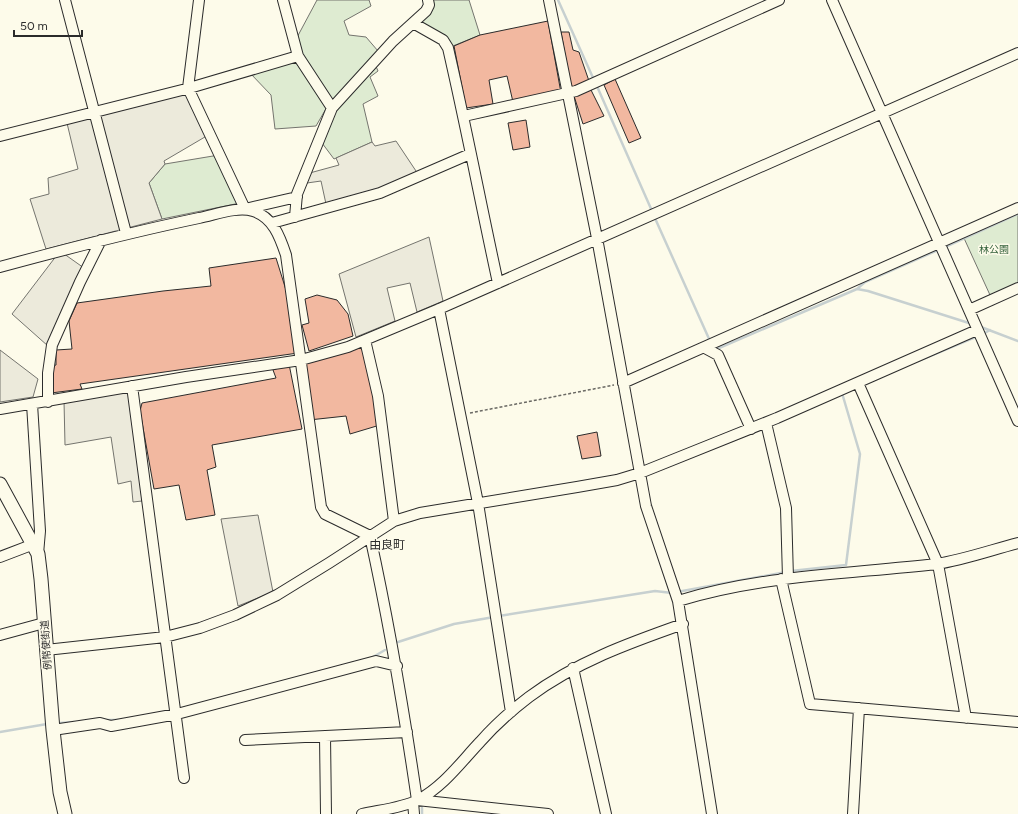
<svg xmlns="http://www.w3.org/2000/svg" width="1018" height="814" viewBox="0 0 1018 814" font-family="Figtree,'Noto Sans JP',sans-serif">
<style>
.green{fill:#deebd1;stroke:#74746e}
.parking{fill:#eceadb;stroke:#74746e}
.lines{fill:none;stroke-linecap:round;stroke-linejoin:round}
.stream{stroke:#c7d0d0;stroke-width:2.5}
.building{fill:#f2b8a0;stroke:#2b2b2b}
.minor-casing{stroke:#2b2b2b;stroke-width:12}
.major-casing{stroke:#2b2b2b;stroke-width:15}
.path{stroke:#6a6964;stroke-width:1.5;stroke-dasharray:3 2;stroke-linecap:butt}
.minor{stroke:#fdfbea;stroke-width:10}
.major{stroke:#fdfbea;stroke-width:13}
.labels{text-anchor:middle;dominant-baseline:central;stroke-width:3;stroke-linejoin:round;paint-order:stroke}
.park-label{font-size:10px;fill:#34623c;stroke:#fdfbea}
.street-label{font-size:10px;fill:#2b2b2b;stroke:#fdfbea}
.quarter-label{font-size:12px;fill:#2b2b2b;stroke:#fdfbea}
</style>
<rect width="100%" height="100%" fill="#fdfbea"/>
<path class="green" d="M317,0h52l2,6 -27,15 5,14 17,2 12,14 -3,13 3,7 -8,6 8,19 -15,8 9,38 -38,17 -15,-20 13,-31 -38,-65z
M428,0h41l11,35 -32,13 -24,-19 -3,-10z
M294,60l33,47 -11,19 -41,3 -4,-34 -21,-22z
M219,155l21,48 -78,16 -13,-36 16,-19z
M1018,211v72l-28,12 -27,-59z"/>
<path class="parking" d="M186,89l24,45 -46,27 1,3 -16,19 13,36 -116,30 -16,-50 19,-5 -1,-16 30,-9 -12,-50z
M396,141l22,33 -38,19 -54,11 -5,-23 -21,3 6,-10 33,-9 -3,-7 36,-16 3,4z
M429,237l14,64 -26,11 -7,-29 -23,5 8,33 -39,16 -17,-63z
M60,251l24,17 -36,78 -36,-32z
M0,350l38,29 -5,18 -33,5z
M132,387l10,114 -9,1 -2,-21 -13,3 -7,-47 -46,8 -1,-44z
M258,515l15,77 -35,14 -17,-87z"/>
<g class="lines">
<path class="stream" d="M558,0l36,80
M596,84l56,127
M654,216l56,125
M945,247l73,-33
M857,289l8,-7 73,-32
M981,327l37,14
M983,334l7,-4
M716,345l3,3 138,-59 11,2 104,33
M918,361l60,-25
M791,571l55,-6 14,-111 -18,-61 2,-1
M677,592l109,-20
M499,616l156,-25 17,2
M398,642l56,-18 40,-7
M373,657l12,-7
M107,720h11
M60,723l14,-1
M0,732l47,-8
M422,808v6"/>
</g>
<path class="building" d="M548,21l13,72 -48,9 -6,-26 -18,4 4,24 -27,4 -12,-62 26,-11z
M561,32h8l4,18 6,2 10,29 -18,8z
M615,79l26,59 -12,5 -25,-58z
M591,90l13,26 -21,8 -9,-28z
M526,120l4,27 -17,3 -5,-27z
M276,258l15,48 7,47 -218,31 2,5 -31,4 -2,-26 7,-2v-15l16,-1 -3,-28 8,-18 86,-12 48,-5 -2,-18z
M317,295l20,5 11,14 5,22 -44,15 -7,-26 7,-2 -4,-24z
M363,344l17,81 -30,9 -4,-18 -37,4 -6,-58z
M289,364l13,65 -90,16 4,22 -9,3 8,45 -29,5 -7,-35 -25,4 -14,-78 2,-8 134,-25 -3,-8z
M597,432l4,24 -19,3 -5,-23z"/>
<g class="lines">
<g class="minor-casing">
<path id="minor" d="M65,0l61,233
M199,0l-11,88 57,121 52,-12
M283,0l15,56 34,52
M549,0l48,238 49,268 32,95 34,213
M832,0l186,421
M413,23l30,17 5,8c18,78 33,157 50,235
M464,116l112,-25 203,-91
M0,136l186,-47 112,-33
M295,217l2,-23 35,-86 61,-67 33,-30 3,-6 -1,-5
M272,223l108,-30 90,-39
M0,267c66,-18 132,-35 199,-49 16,-3 38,-12 54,-7 20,6 27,26 33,44l35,252 4,7 45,22
M439,309l39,194 33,209
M969,310l49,-22
M365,340l13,56 16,125
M705,348l13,7 33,74
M623,383l395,-175
M858,383l80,181 28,154
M132,386l52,392
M48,402v-29l4,-28 28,-63 21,-42
M32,404l8,127 -2,23
M0,409l186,-32 115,-17 47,-13 91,-38 579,-256
M766,423l20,85 2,70
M370,536c19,87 34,175 47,264
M0,557l34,-13
M781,579l29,125 208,18
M678,601c84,-26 171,-27 258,-37 27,-4 55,-14 82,-21
M0,635l44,-12
M46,650l119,-13 35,-9 35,-13 42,-20 52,-32 65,-42 26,-8 157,-26 40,-7 23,-7 137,-55 200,-88
M573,668l33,146
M53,730l47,-7 11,3 66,-12 199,-53 21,5
M325,736l1,78
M245,740l162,-8
M417,800l131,14
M413,802l1,12
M362,814c18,-4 40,-6 56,-14 26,-14 43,-38 62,-58 15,-17 32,-32 49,-45 47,-35 100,-54 154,-73
M853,814l6,-106"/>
</g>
<g class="major-casing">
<path id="major" d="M0,484l38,70 3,25 12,151 7,62 5,22"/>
</g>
<path class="path" d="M470,413l144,-28"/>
<use href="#minor" class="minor"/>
<use href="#major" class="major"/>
</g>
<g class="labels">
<g class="park-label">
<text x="994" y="249">林公園</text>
</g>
<g class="street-label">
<text transform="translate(46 645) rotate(-94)">例幣使街道</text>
</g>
<g class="quarter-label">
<text x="387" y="545">由良町</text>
</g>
</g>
<path d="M14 30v6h68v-6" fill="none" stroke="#2b2b2b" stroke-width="2"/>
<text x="20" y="30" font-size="12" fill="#2b2b2b" stroke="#fdfbea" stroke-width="3" paint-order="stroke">50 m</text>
</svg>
